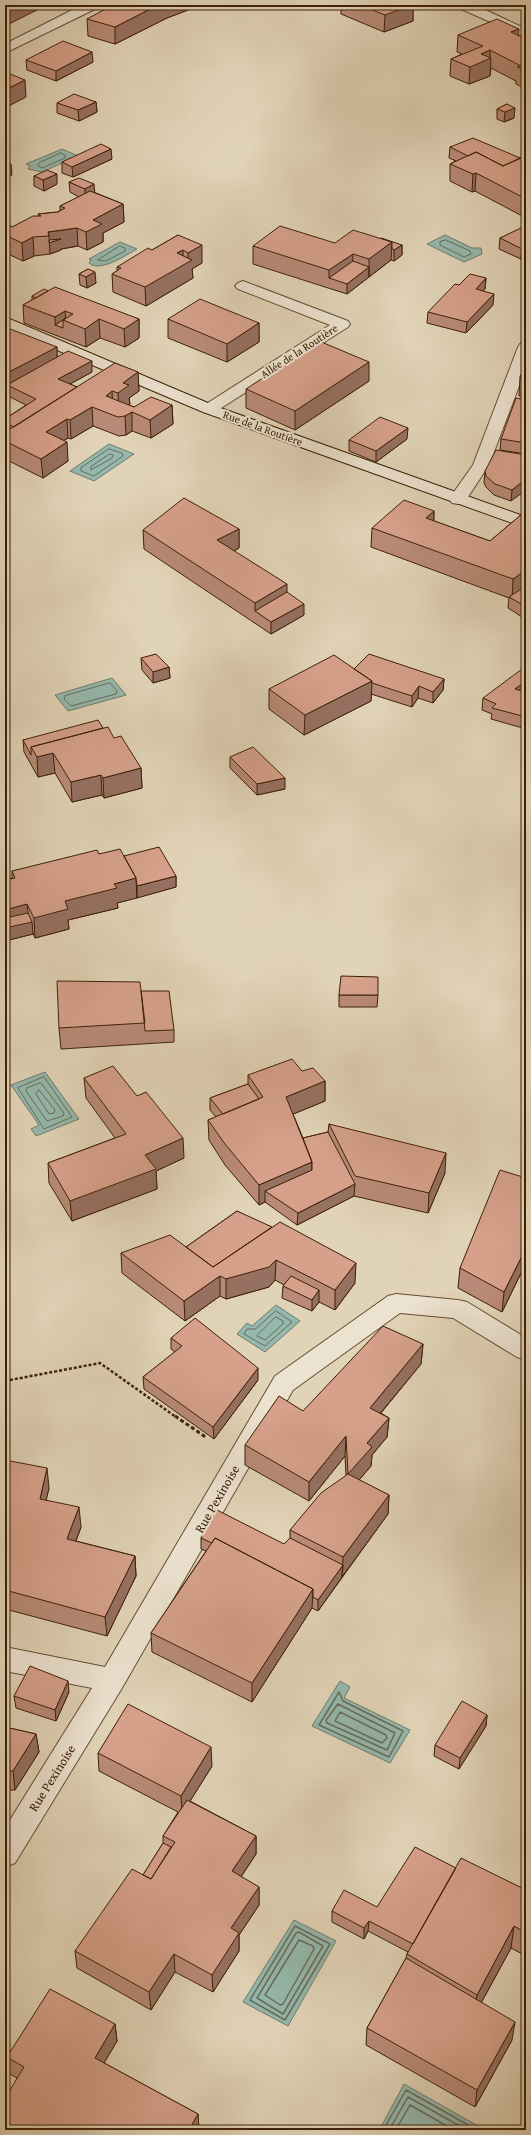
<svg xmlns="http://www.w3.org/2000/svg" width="531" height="2135" viewBox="0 0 531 2135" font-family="'Gentium Book Plus',serif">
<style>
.water{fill:#94b8ad;stroke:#717b6a}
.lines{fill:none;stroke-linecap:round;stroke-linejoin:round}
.shore-far1{stroke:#686c59;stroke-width:1}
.shore{stroke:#686c59;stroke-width:1.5}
.street-casing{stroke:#664d32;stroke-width:2}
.secondary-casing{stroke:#3d2005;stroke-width:2}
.path-far1{stroke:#3d2005;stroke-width:2.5;stroke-dasharray:3 2;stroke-linecap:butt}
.path{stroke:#3d2005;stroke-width:3;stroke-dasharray:4 2.5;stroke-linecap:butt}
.street{fill:#ece2d0;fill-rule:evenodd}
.secondary{fill:#ece2d0;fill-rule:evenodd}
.wall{fill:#b88a77;stroke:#3d2005}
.shaded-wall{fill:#967061;stroke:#3d2005}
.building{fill:#d6a08a;stroke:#3d2005}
.labels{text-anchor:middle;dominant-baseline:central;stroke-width:4;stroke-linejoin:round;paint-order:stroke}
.far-street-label{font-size:11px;fill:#3d2005;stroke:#ece2d0}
.street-label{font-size:13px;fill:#3d2005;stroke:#ece2d0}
</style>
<rect width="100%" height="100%" fill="#e1d3b7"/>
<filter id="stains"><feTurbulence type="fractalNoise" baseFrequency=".005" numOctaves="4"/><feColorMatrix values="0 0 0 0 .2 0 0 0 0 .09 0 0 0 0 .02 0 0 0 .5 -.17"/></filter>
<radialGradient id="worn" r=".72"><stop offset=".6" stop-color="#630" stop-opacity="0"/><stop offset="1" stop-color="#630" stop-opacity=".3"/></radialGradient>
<path class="water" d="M62,149l16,7 -36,16 -14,-3 2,-3 -4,-2z
M445,235l27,13h9l1,6 -18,8 -37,-18z
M120,242l17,7c-11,6 -37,24 -48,14l2,-3 -2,-1z
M109,444l25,10 -40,27 -24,-10z
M112,678l14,17 -58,16 -13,-16z
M45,1072l34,47 -43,17 -5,-7 8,-4 -28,-40z
M276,1305l24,16 -35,31 -28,-18 10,-11 5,3z
M340,1681l10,6 -6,11 66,32 -20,33 -78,-37z
M294,1920l42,21 -48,85 -45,-24z
M404,2084l81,46h-99l-5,-3z"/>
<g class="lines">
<path class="shore-far1" d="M61,153l4,2v3l-23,10 -4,-2 1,-3z
M446,240l24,11 1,3 -7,3 -24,-12v-3z
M120,246l5,2v3l-19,10 -8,-1z
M109,449l13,4 1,3 -29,20 -13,-5v-3z
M110,454l3,1 -1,3 -21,12v-3z
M110,683l7,8 -1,3 -45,12 -7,-7 1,-3z
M44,1077l28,40 -28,12 -26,-41z
M41,1083l23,30 -1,3 -16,5 -21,-30 1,-3z
M39,1090l16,20 -1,3 -5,1 -13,-20z
M276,1311l16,11 -27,24 -21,-12 3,-5h8z
M276,1317l7,4v3l-18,16 -8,-4z"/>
<path class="shore" d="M339,1692l4,9 60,30 -14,26 -70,-32z
M338,1704l57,29 -8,17 -60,-27 -1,-3z
M340,1712l46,23 1,3 -5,5 -47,-22z
M295,1926l35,18 -45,76 -35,-20z
M299,1932l24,14 -40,68 -26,-16 39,-65z
M299,1940l14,6 1,3 -31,55 -3,1 -15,-10z
M387,2130l-1,-5 20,-35 71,40
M392,2130v-5l16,-28 59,33
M398,2130v-4l12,-21 44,25"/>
<g class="street-casing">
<path id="street" d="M82,5h17l-2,3 -92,45v-9z
M457,5h18l51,24v9l-67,-30z
M243,281l105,40 2,3 -2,3 -133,85h-12l-2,-3 2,-3 127,-81 -92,-36 -3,-3 3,-3z
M526,342v26l-37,97 -25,38 -6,1 -6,-1 -3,-4 24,-34 45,-118 2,-3z
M396,1294l62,6 9,2 59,36v22l-9,-3 -64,-39 -53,-5 -107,77 -171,298 -107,175 -10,4v-39l87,-140 -87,-17v-24l100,20 170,-291 113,-80z"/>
</g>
<g class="secondary-casing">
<path id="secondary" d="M5,317l210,89 311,111v11l-323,-116 -198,-84z"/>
</g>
<path class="path-far1" d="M5,1381l95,-18 76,54"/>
<path class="path" d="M175,1416l32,22"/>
<use href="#street" class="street"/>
<use href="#secondary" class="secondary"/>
</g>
<path class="wall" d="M201,5l-34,13 -52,26 -27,-8 -1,-17z
M341,5h76l-4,1v15l-29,11 -43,-18z
M458,35l61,1 7,3v50l-10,-5v-3l-25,-13 -1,8 -21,8 -19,-8 1,-17 11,-5 -5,-2z
M26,60l67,2 -37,19 -29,-11z
M96,102l1,10 -18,9 -22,-8v-10z
M507,104l7,14 -10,4 -7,-3v-10z
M450,147l70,11 6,-2v62l-51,-27 -3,1 -22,-11v-17l6,-3 -7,-3z
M112,159l-39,18 -11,-4v-11z
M34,176l23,8 -13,7 -10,-5z
M69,182l54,22 1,18 -21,11v9l-16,8 -9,-4 -17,3v1l-11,4 -16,2 -11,5 -17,-8 1,6 -2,1v-37l7,4 27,-11 -1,-2 20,-2 2,-2v-4l19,-9 -9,-5z
M526,228l-5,31 -22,-10 1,-11z
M178,235l24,28 -10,6 1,9 -47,28 -33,-14 -1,-18 5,-3v-4l35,-17z
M335,243l67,2v10l-8,6 -3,-1 -44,34 -94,-30v-18z
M88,269l8,14 -9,5 -7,-3 -1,-11z
M486,278l-1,11 -2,2 10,14 -27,28 -39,-10 1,-11 31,-27z
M48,291l91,28v19l-14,9 -25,-9 -14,9 -62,-24 -1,-18 9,-5v-4z
M168,319l91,4v19l-32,20 -59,-24z
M57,347v10l35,15 -22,12 7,3 61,-15 1,19 -10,7 1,6 -1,1 5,2 38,-2 1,19 -22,14 -19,-7 -6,4 -7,1 -26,-10 -22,13 -3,-1 -5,3 5,20 -25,17 -38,-19v-40l21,-14 -18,-9 -1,-11 31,-17 -33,18z
M526,365v32l-7,-1 1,-19z
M369,381l-74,49 -49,-22v-19z
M526,400v54l-26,-4 1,-11z
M407,439l-31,23 -27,-11v-11z
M526,455l-15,46 -17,-6 -8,-8 -2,-4 1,-12z
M434,511v10l56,20 32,-27 4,101 -4,2 -14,-9 1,-10 -138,-51 1,-19z
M239,529v19l-5,3 53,41 17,23 -33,19 -127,-85 -1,-19z
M141,658l28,9 1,11 -17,5 -11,-13z
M354,669l90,10 -1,11 -10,13 -15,-5 -6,9 -41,-13v7l-67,34 -35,-26v-20z
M526,692v37l-35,-10 1,-5 -10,-4 1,-12z
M103,728l11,10 27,30 1,20 -38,10 -2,-3 -30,7 -17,-29 -17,4 -14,-25 -1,-12z
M230,757l55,32 -28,6 -27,-27z
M99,854l25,2 52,20v11l-59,16 1,5 -50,12 1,9 -34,9 -2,-5v1l-28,7v-61l7,-2v-7z
M141,991l33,39v12l-113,7 -2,-21z
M339,995h39l-1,12h-38z
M302,1071l23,10v20l-32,13 10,24 25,-6 1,-8 116,49 -17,40 -74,-17 -57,29 -32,-23 -6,3 -34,-40 -16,-25 -1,-20 8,-3 -6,-7v-12l38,-14v-9z
M84,1078l100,80 -28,13 1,18 -85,32 -23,-38 -1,-20 67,-25 -29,-40z
M526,1178v89h-2l-22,45 -44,-24 2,-20z
M237,1211l118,72 -20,27 -16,-8 -7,9 -30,-13 1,-12 1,-1 -9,-5 -6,7 -43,12 -6,-3 -35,25 -63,-48 -1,-20 65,-6z
M171,1338l87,42 -44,59 -70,-50 -1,-12 32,-25 -4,-3z
M423,1344l-2,20 -40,49 8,5 -2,19 -15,18 -1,11 -12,14 30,15 -1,19 -70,97 -6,-3 -60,94 -100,-50 -1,-19 55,-82 -5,-2v-11l83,6 6,-6v-8l56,-54 -1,-20 -36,45 -64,-36v-20l58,-34z
M526,1417v14l-2,-1z
M5,1460l44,28 -3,12 35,27 -5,14 59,15 1,20 -29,60 -102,-27z
M69,1692l-13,29 -40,-13 -2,-12z
M487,1715l-1,11 -27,43 -25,-13 1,-11z
M5,1727l31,7 3,18 -24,38h-10z
M98,1753l114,13 -22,35 66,35v18l-15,23 18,10v18l-20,30v16l-26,41 -38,-20 -24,38 -74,-42 -2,-17 68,-76 20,-32v-7l15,-24 -79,-41z
M456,1868l70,22v66l-15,-8 -30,55 31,37 -37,67 -109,-62 1,-17 39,-70 1,-4 1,-2 -40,-21 -4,8 -32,-17v-11l45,-4z
M115,2024l2,17 -13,22 94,51 1,16h-194l12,-52 -7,-4 -3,-17z"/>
<path class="shaded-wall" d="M12,5h24l1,5 -32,16v-17z
M158,5h43l-34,13 -52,26v-17z
M395,5h22l-4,1v15l-29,11 1,-17z
M519,29l-1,17 -7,-14z
M490,50v9l1,-1 -1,18 -21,8 1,-17 11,-13z
M92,52l1,10 -37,19v-10z
M25,80l1,17 -21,11v-18z
M96,102l1,10 -18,9 -1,-11z
M515,108l-1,10 -10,4 1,-10z
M111,149l1,10 -39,18 -1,-10z
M11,164l1,11 -7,3v-11z
M476,173l-1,18 -3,1 1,-18z
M57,174v10l-13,7 -1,-11z
M94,184l1,11 -10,5v-11z
M123,204l1,18 -21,11v9l-16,8 -1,-18 7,-12z
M77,228l1,18 -17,3v1l-11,4 -1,-18 -1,-4z
M33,237l1,19 -11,5 -1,-18z
M392,242l-1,18 -22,17v-18z
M202,245v18l-10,6 1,9 -47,28 -1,-19 32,-34 6,-3v13l5,-1v-9z
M402,245v10l-8,6v-11z
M526,247v10l-5,2 1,-10z
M5,249h1l1,10 -2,1z
M353,254l-1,18 -23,6v-8z
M369,267v10l-22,17v-10z
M95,272l1,11 -9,5 -1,-11z
M486,278l-1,11 -10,11 1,-11z
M494,294l-1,11 -27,28 1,-11z
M65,311l1,10 -3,-1 -8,5v-8z
M99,319l1,19 -14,9 -1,-18z
M139,319v19l-14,9 -1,-18z
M259,323v19l-32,20v-18z
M57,347v11l-52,28v-12z
M92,361v11l-33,18 -1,-11z
M369,362v19l-74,49v-19z
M138,372l1,19 -10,7 1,6 -11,8 -1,-19 5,-10z
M112,391l1,19 -7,-14z
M172,405l1,19 -22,14 -1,-18z
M92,407l1,19 -22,13 -1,-19z
M132,412v19l-6,4 -1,-19z
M67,419l1,19 -21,13 -1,-19z
M408,428l-1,11 -31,23v-11z
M67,442l1,19 -25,17 -2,-19z
M526,479v11l-15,11 1,-11z
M434,511l-1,19 -7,-12z
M239,529v19l-21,11 -1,-19z
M526,570v19l-14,10 1,-20z
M287,584v20l-32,7v-8z
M304,604v11l-33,19v-12z
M526,604v11l-4,2 1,-12z
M169,667l1,11 -17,5v-11z
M444,679l-1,11 -10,13v-11z
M372,681l-1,20 -67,34 1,-20z
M526,681v11l-11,-3z
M419,686l-1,12 -6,9v-11z
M53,753l2,20 -17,4 -1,-20z
M141,768l1,20 -38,10 -1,-20z
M101,775l1,20 -30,7 -1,-20z
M285,778v11l-28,6v-11z
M176,876v11l-39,11v-12z
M136,878l1,20 -20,5 1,5 -50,12 1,9 -34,9 -1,-20 31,-17 49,-17z
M27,904l2,18h3l1,12 -28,7v-31z
M325,1081v20l-39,16v-20z
M183,1138l1,20 -28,13 1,18 -85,32 -2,-20 75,-46z
M446,1153l-1,20 -17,40 1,-20z
M312,1162v20l-47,9v11l-6,3v-20z
M355,1184l-1,12 -57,29 1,-12z
M526,1248l-2,19 -22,45 2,-20z
M276,1260l-1,20 -6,7 -43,12v-20z
M356,1263l-1,20 -20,27v-20z
M220,1276v20l-35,25 -1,-20z
M319,1290v12l-7,9v-11z
M423,1344l-2,20 -52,63 1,-19z
M258,1368v12l-44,59 -1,-12z
M389,1418l-2,19 -15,18 -1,11 -24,28 1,-20 19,-31z
M346,1436l-1,20 -36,45v-19z
M47,1468l2,20 -7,30 -2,-19z
M389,1495l-1,19 -46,63 1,-20z
M79,1507l2,20 -12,31 -2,-19z
M135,1556l1,20 -29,60 -2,-19z
M343,1565l-1,12 -24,34v-11z
M313,1589l-1,19 -60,94v-19z
M68,1681l1,11 -13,29 -1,-11z
M487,1715l-1,11 -27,43 1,-11z
M36,1734l3,18 -24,38 -2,-19z
M211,1747l1,19 -30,48 -1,-18z
M256,1836v18l-24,36v-19z
M259,1887v18l-20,30v16l-26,41 -1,-17 19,-47z
M369,1921l-1,10 -4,8v-11z
M514,1926l-3,22 -37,68 3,-21z
M174,1954l1,18 -24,38 -2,-18z
M515,2022l-3,18 -37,67 2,-17z
M115,2024l2,17 -20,34 -2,-17z
M198,2114l1,16h-10z"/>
<path class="building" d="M5,5h7l-7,4z
M113,5h45l-43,22 -28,-8z
M167,5h7l-7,3z
M360,5h52l-27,10z
M497,19l22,10 -8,3 15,7v32l-9,-4 4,-1 -31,-16 -9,4 10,4 -21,9 -19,-8 32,-13 -25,-11z
M63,41l29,11 -36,19 -30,-11z
M5,72l20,8 -20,10z
M74,94l22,8 -18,8 -21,-7z
M507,104l8,4 -10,4 -8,-3z
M473,138l47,20 -17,8 -27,-14 -8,4 -18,-9z
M101,144l10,5 -39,18 -10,-5z
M476,152l27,14 23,-10v43l-50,-26 -3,1 -23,-10z
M5,162l6,2 -6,3z
M47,170l10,4 -14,6 -9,-4z
M79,178l15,6 -9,5 -16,-7z
M90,191l33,13 -30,16 9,4 -16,8 -9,-4 -29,4 1,4 -16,1 -11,6 -17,-8v-12l7,4 21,-11h8l-3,-2 20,-2 7,-4 -5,-2z
M280,226l55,17 18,-13 39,12 -23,17 -16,-5 -24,16 -76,-24z
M523,227l3,1v19l-4,2 -22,-11z
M178,235l24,10 -14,8 -5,-3 -6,3 15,7 -47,27 -33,-13 9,-6 -4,-1 31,-19 4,2z
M381,238l21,7 -8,5 -2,-1v-7z
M61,239l-12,4v-3z
M353,261l16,6 -22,17 -18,-6z
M88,269l7,3 -9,5 -7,-3z
M470,274l16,4 -10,11 18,5 -27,28 -39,-10 27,-28 4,1z
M55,287l84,32 -15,10 -25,-10 -14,10 -22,-9 10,-6 -8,-3 -10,6 -32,-12z
M44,289l4,2 -12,7 -4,-2z
M200,299l59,24 -32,21 -59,-25z
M66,318l-3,2v8l-8,-3z
M5,327l52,20 -52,27z
M319,341l50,21 -74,49 -49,-22z
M68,351l24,10 -34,18 19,8 -63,40 -9,-4v-4l31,-20 -29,-14z
M115,363l23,9 -15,11 6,2 -11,8 -6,-2 -6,5 28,11 17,-10 21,8 -22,15 -18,-8 -7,4 -7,1 -26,-10 -22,13 -3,-1 -21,13 21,10 -26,17 -36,-18v-9z
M526,365v13l-6,-1z
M516,398l10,2v43l-25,-4z
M380,417l28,11 -32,23 -27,-11z
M496,450l30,5v24l-14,11 -17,-6 -9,-8 -1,-5z
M184,498l55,31 -22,11 70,44 -32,19 -112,-73z
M404,500l30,11 -8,7 64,23 32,-27 4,2v54l-13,9 -141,-51z
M526,586v18l-3,1 -14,-8z
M287,592l17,12 -33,18 -16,-11z
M156,654l13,13 -16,5 -12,-14z
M369,654l75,25 -11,13 -14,-6 -7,10 -40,-13v-2l-18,-12z
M334,655l38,26 -67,34 -36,-26z
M522,669l4,2v10l-11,8 11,3v25l-34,-9 4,-4 -13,-6z
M98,720l5,8 -72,19v8l-8,-15z
M108,727l6,11 7,-2 20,32 -38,10 -2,-3 -30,7 -18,-29 -16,4 -6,-10z
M253,747l32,31 -28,6 -27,-27z
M159,847l17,29 -39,10 -1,-8 -12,-22z
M120,849l16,29 -22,6 3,4 -52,13 3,8 -34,9 -7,-14 -22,6v-30l10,-2 -3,-7 85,-21 2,4z
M28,913l4,9 -27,6v-10z
M341,976l37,1v18h-39z
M57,981l83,1 5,41 -86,5z
M141,991h28l5,39 -29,1z
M292,1059l10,12 11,-3 12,13 -39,16 26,65 -53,23 -34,-41 -17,-24 55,-23 -15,-22z
M113,1066l24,30 9,-4 37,46 -38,17 11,14 -86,32 -22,-38 78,-29 -42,-56z
M248,1084l11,15 -36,15 -13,-16z
M329,1124l117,29 -17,40 -74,-17z
M328,1132l27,52 -57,29 -33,-22 47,-21v-8l-9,-24z
M500,1170l26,8v70l-22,44 -44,-24z
M237,1211l35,16 -59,40 -27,-20z
M280,1222l76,41 -21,27 -59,-30 -7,7 -43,12 -6,-3 -36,25 -63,-48 49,-18 43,32z
M291,1276l28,14 -7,10 -29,-14z
M195,1318l63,50 -45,59 -70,-50 39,-31 -11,-8z
M383,1326l40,18 -53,64 19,10 -22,25 5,4 -24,27 41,21 -46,62 -53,-27 31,-37 27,-19 -2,-38 -37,46 -64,-37 34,-49 24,15z
M5,1460l42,8 -7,31 39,8 -12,32 68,17 -30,61 -100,-27z
M215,1509l69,35 6,-6 53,27 -25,35 -5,-3v-8l-98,-51 -3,5 -11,-5z
M215,1538l98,51 -61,94 -101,-50z
M30,1666l38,15 -13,29 -41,-14z
M462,1701l25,14 -27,43 -25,-13z
M128,1704l83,43 -30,49 -83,-43z
M5,1727l31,7 -23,37h-8z
M187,1800l69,36 -24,35 27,16 -28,41 8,5 -27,42 -38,-21 -25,38 -74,-41 57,-82 19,10 24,-37 -12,-6z
M163,1843l8,4 -20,32 -8,-4z
M415,1847l41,21 -43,76 -44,-23 -5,7 -32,-17 12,-21 33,17z
M461,1858l65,32v43l-12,-7 -37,69 -70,-41z
M406,1958l109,64 -38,68 -110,-62z
M50,1989l65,35 -20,34 103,56 -9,16h-184v-32l19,-31 -17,-10z"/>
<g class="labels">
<g class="far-street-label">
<text transform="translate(299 351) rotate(-33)">Allée de la Routière</text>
<text transform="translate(263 428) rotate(20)">Rue de la Routière</text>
</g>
<g class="street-label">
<text transform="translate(217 1499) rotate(-60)">Rue Pexinoise</text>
<text transform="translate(52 1778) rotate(-58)">Rue Pexinoise</text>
</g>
</g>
<rect width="531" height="2135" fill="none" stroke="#e1d3b7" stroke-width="20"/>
<rect x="6" y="6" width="519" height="2123" fill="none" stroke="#3d2005" stroke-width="2"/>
<rect x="10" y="10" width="511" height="2115" fill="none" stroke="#3d2005"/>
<rect width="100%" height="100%" filter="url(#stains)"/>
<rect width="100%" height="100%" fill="url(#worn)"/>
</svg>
